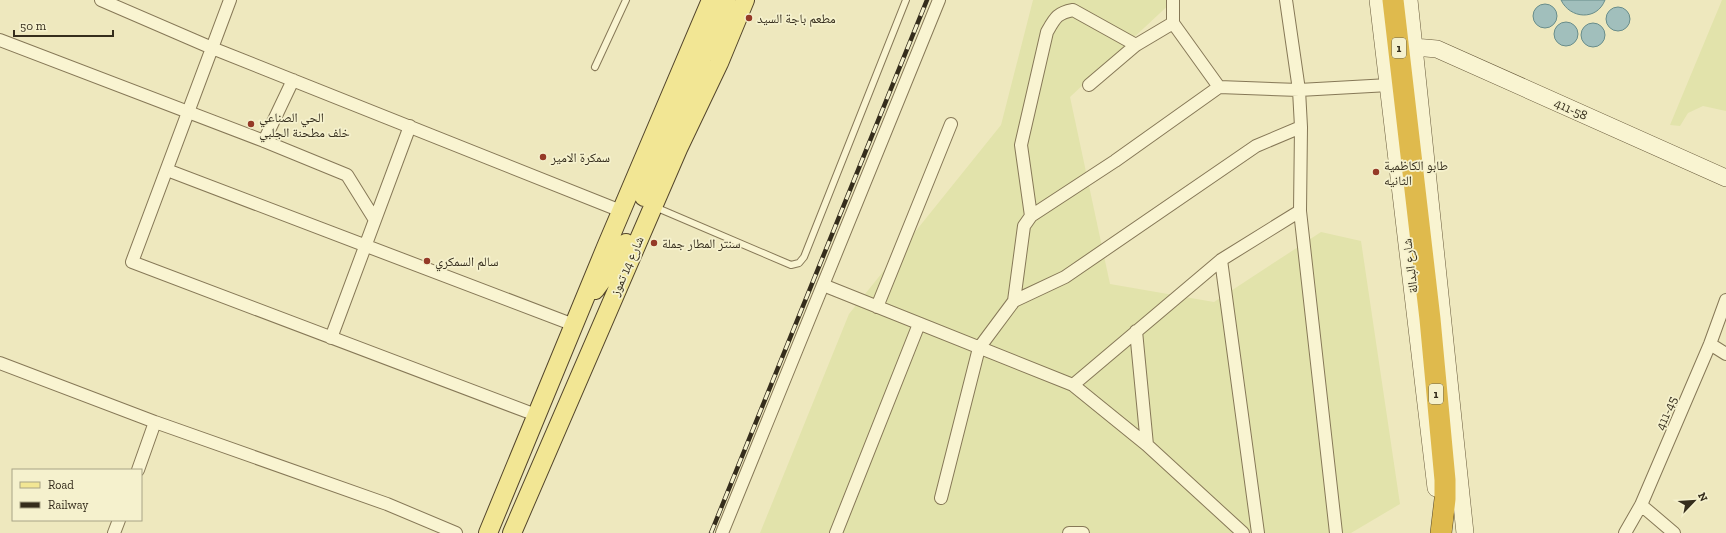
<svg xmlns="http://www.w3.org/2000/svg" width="1726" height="533" viewBox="0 0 1726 533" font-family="'Zilla Slab','Noto Naskh Arabic',serif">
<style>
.farmland{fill:#e2e3ab}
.water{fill:#a1bfbc;stroke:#698d8a}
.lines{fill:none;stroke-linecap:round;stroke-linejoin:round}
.lane-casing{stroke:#867857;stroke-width:8}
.street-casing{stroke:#867857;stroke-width:14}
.secondary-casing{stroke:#67593a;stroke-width:18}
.primary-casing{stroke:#53452b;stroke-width:20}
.highway-casing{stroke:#53452b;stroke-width:22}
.lane{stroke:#f9f4d1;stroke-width:6}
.street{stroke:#f9f4d1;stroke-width:12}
.secondary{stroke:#f9f4d1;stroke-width:17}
.primary{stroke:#f2e694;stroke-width:18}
.highway{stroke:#dfba4d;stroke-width:21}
.rail-casing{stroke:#352d1c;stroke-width:4.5}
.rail{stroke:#f5f1cd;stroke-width:3;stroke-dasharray:9;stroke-linecap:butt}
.poi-dot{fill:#953a27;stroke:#f5f1cd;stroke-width:1.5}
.labels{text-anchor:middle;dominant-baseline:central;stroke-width:3.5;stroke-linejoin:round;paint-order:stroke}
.shield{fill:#f5f1cd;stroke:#6f6851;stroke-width:1}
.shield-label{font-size:12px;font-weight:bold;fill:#352d1c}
.poi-label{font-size:13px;fill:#352d1c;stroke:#f5f1cd;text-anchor:start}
.street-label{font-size:13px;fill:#352d1c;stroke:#f5f1cd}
</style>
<rect width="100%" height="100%" fill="#eee8be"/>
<path class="farmland" d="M1033,0h141l-104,97 40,187 104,18 107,-70 40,9 39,263 -49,29h-591l89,-219 152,-189z
M1722,0h4v111l-23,-5 -15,7 -8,13 -10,-1z"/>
<path class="water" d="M1561,0h44c-8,21 -35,19 -44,0z
M1533 16a12 12 0 1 1 24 0a12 12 0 1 1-24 0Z
M1606 19a12 12 0 1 1 24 0a12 12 0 1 1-24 0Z
M1554 34a12 12 0 1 1 24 0a12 12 0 1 1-24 0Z
M1581 35a12 12 0 1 1 24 0a12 12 0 1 1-24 0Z"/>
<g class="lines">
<g class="lane-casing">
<path id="lane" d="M595,67l31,-67
M655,207l136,58 8,-2 5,-6 102,-257"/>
</g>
<g class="street-casing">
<path id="street" d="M101,0l111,48 409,163
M230,0l-98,262 404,153
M1173,0v23l46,64
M1286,0l13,90 2,37 -1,84 36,322
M0,40l264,101 83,34 28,45
M1089,85l47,-40 37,-22
M264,141l29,-61
M167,170l407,155
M1031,216l-10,-71 26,-113c8,-14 10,-19 26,-22l63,35
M1221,260l37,273
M823,285l250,100 74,60 96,88
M1014,301l10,-75 7,-10 84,-55 104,-74 80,3 90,-5
M877,307l74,-183
M1136,331l11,114
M331,338l79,-212
M1710,344l16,10
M0,363l155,59 232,82 69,29
M1073,385l148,-125 79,-49
M138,470l17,-48
M941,498l38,-150 35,-47 51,-24 191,-131 45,-19
M1641,505l33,28
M114,533l5,-13
M722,533l217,-533
M836,533l83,-209
M1069,533h14
M1625,533l16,-28 69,-161 16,-44"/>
</g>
<g class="secondary-casing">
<path id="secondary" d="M1378,0l58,488
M1409,0l56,533
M1414,47l23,2 289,129"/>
</g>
<g class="primary-casing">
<path id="primary" d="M644,197l28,-69 54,-128
M595,290l19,-26 12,-21
M488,533l118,-286 105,-247
M512,533l166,-384 41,-86 26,-63"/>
</g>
<g class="highway-casing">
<path id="highway" d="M1393,0l37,319 15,161v19l-4,34"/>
</g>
<use href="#lane" class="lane"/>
<use href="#street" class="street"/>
<use href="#secondary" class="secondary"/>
<use href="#primary" class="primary"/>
<use href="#highway" class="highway"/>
<g class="rail-casing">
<path id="rail" d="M711,533l216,-533"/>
</g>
<use href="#rail" class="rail"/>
</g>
<g class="poi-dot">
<circle cx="749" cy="18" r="4"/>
<circle cx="251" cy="124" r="4"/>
<circle cx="543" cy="157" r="4"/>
<circle cx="1376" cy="172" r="4"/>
<circle cx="654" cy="243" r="4"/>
<circle cx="427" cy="261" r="4"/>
</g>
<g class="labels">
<g class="shield">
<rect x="1392" y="38" width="14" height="20" rx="3"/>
<rect x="1429" y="384" width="14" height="20" rx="3"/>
</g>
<g class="shield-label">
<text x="1399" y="48">1</text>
<text x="1436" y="394">1</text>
</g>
<g class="poi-label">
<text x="757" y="18">مطعم باجة السيد</text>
<text x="259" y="117">الحي الصناعي<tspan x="259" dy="15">خلف مطحنة الجلبي</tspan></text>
<text x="551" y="157">سمكرة الامير</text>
<text x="1384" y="165">طابو الكاظمية<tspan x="1384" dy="15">الثانيه</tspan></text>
<text x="662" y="243">سنتر المطار جملة</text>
<text x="435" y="261">سالم السمكري</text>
</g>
<g class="street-label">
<text transform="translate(1571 109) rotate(24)">411-58</text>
<text transform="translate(627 266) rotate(-66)">شارع 14 تموز</text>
<text transform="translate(1410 266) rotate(-97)">شارع البدالة</text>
<text transform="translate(1666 413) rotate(-67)">411-45</text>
</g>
</g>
<rect x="12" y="469" width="130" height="52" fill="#f5f1cd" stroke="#a8a386"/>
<rect x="20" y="482" width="20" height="6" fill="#f2e694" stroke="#a8a386"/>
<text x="48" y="489" font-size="12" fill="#352d1c">Road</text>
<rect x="20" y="502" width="20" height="6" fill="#352d1c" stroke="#a8a386"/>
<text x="48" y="509" font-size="12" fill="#352d1c">Railway</text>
<g transform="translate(1694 501) rotate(65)" stroke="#f5f1cd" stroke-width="3" paint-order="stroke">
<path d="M0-3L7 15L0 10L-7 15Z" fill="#352d1c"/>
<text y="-6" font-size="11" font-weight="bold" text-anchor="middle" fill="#352d1c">N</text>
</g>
<path d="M14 30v6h99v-6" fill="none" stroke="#352d1c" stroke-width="2"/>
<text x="20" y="30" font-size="12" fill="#352d1c" stroke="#f5f1cd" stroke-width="3" paint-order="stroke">50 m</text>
</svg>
